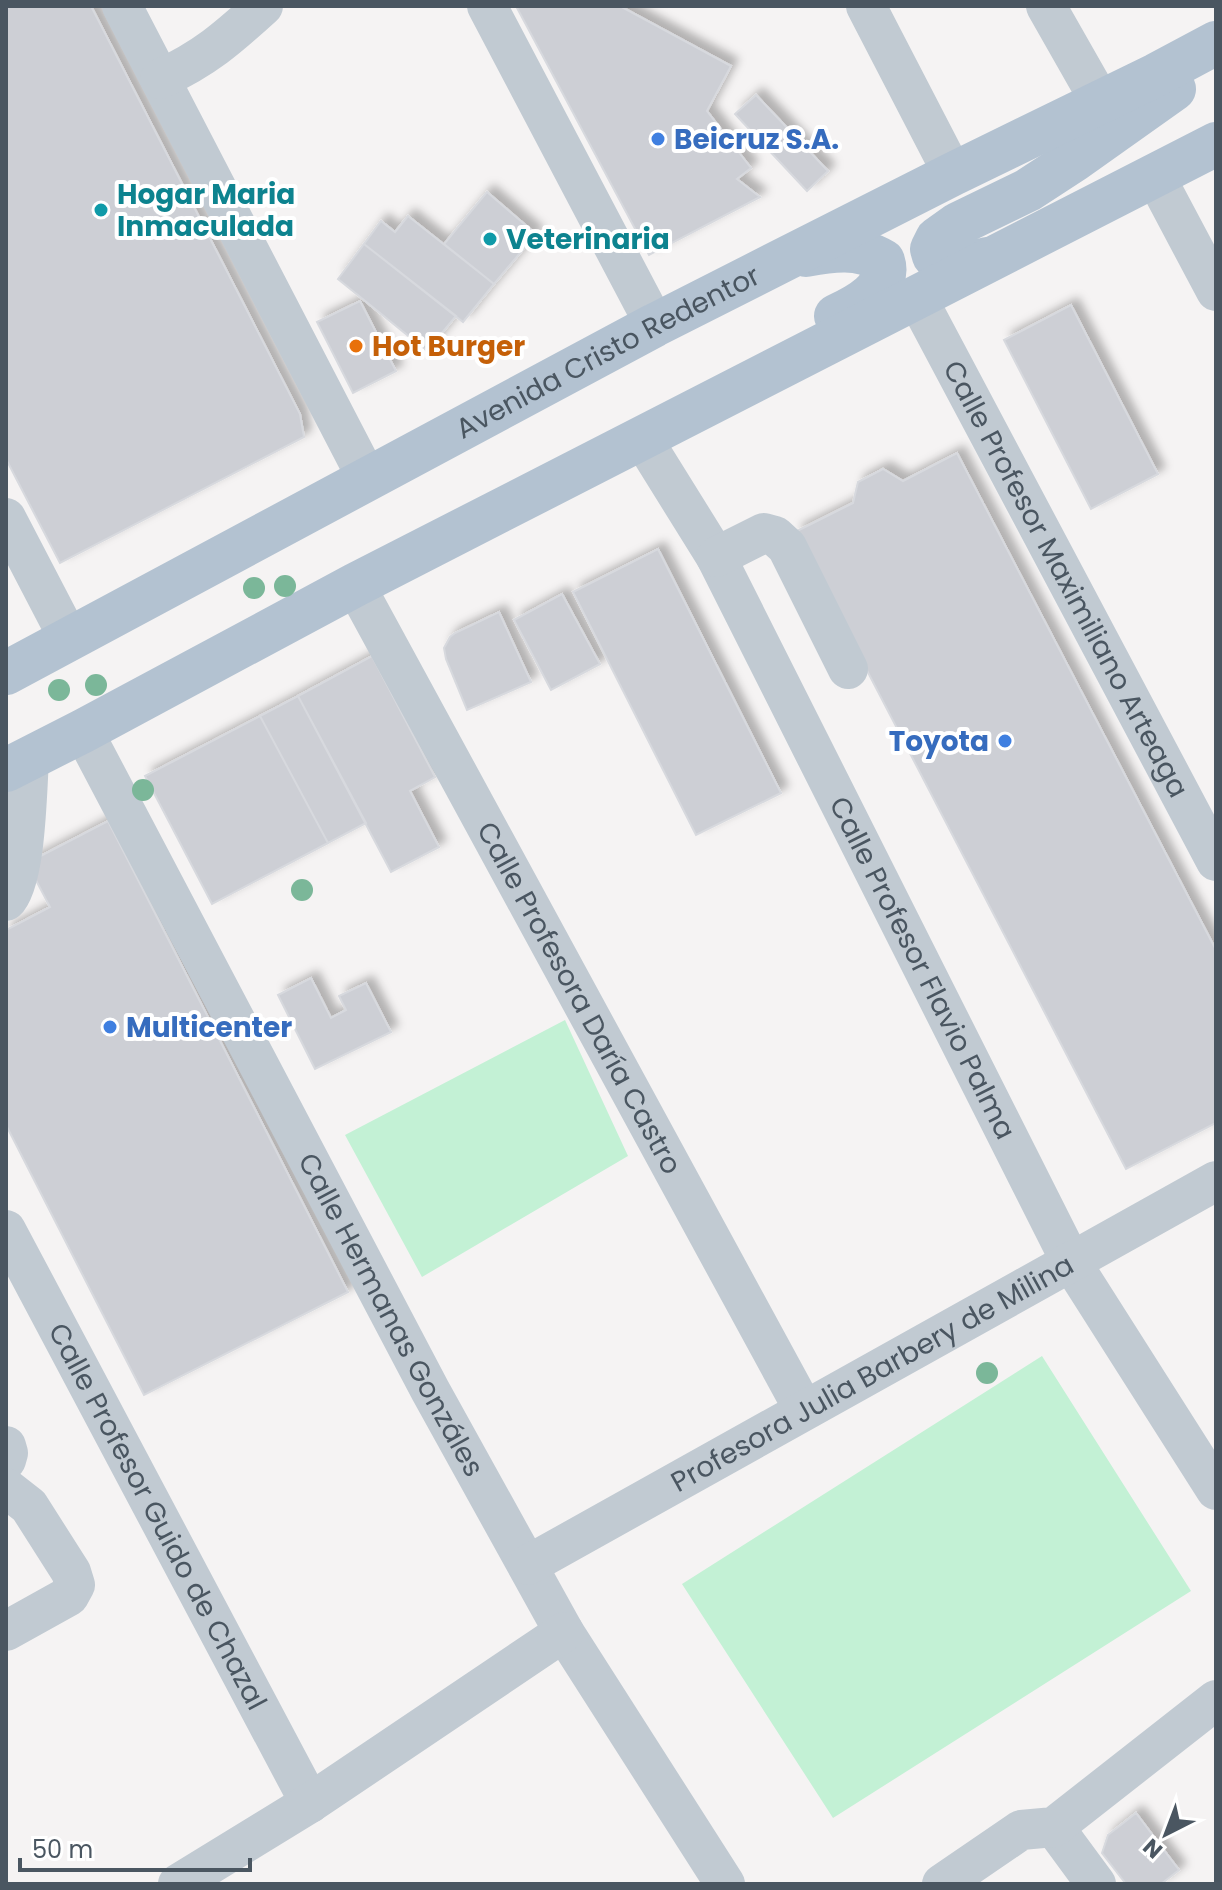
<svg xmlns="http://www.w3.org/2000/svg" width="1222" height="1890" viewBox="0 0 1222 1890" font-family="Poppins,sans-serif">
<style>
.green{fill:#c3f1d5}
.building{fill:#cdcfd5;stroke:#d7d9de;stroke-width:2;filter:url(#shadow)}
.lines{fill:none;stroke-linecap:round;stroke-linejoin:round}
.minor{stroke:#c1cad2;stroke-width:40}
.major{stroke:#b3c2d1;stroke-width:44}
.tree{fill:#7bb799}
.shop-dot{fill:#3f7fe0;stroke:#fff;stroke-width:3}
.culture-dot{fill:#0f9aa8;stroke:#fff;stroke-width:3}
.food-dot{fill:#e8710a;stroke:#fff;stroke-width:3}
.labels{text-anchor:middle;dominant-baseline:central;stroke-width:8;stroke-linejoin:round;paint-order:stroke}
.shop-label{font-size:28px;font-weight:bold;fill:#366cbe;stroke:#fff;text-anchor:start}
.culture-label{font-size:28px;font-weight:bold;fill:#0d838f;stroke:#fff;text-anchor:start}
.food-label{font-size:28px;font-weight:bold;fill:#c56008;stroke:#fff;text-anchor:start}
.street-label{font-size:28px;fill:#4a5661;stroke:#fff}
</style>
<defs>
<filter id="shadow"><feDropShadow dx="7" dy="-7" stdDeviation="4" flood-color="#0004"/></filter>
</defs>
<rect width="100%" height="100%" fill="#f5f3f3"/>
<path class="green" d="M565,1020l63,136 -206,121 -77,-142z
M1042,1356l149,235 -358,227 -151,-234z"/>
<path class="building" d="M6,6h85l209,408 4,23 -244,126 -54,-104z
M516,6h104l111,60 -24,45 44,57 -14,11 23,18 -111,58z
M756,95l72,76 -21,20 -72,-77z
M487,192l49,42 -42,50 -50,-40z
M408,216l86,68 -31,38 -99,-78 17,-23 14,11z
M364,244l92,72 -29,35 -89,-72z
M360,301l36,70 -43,22 -36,-71z
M1071,305l87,169 -67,35 -87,-169z
M957,453l259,497v173l-90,46 -331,-637 58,-29 5,-21 25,-13 20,12z
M658,549l123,244 -85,42 -123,-243z
M562,594l38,70 -49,26 -37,-70z
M499,612l32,70 -64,28 -21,-51 -2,-11 6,-11 5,-4z
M372,656l63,121 -25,14 29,56 -48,25 -93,-176z
M298,696l68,127 -38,20 -68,-127z
M260,716l68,127 -116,61 -67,-128z
M108,821l240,471 -204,103 -138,-270v-195l44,-23 -23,-44z
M311,978l20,40 15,-8 -7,-14 27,-13 25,49 -76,37 -37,-74z
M1136,1813l43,57 -18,14h-35l-24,-31 6,-18z"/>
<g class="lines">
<g class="minor">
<path d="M122,6l246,474"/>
<path d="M487,6l168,319"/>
<path d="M866,6l87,168"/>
<path d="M1046,6l54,95"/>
<path d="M160,79c44,-20 68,-41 103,-73"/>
<path d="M1155,176l61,115"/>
<path id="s1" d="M917,298l299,563"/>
<path id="s2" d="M642,438l74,119 355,705 145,228"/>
<path d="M6,518l63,121"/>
<path d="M716,557l48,-24 11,3 12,11 61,122"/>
<path id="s3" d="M355,585l449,825"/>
<path id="s4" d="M83,731l347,659 134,242 161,252"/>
<path d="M6,901c20,-18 21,-113 23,-142"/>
<path id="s5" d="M6,1230l304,573"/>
<path d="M6,1446l2,7 -2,7"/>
<path d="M6,1488l23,18 42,66 4,13 -6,11 -63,35"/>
<path id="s6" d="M528,1565l688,-384"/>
<path d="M1054,1827l42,57"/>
<path d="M178,1884l132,-81 254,-171"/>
<path d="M942,1884l79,-54 33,-3 162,-127"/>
</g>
<g class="major">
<path d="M806,255c26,-5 53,-9 77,6 9,27 -25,45 -47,55"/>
<path d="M987,259l-25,10 -17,-2 -11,-11 -2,-7 5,-10 21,-15 70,-34 46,-30 100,-71"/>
<path id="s7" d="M6,673l649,-348 298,-151 203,-99 60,-32"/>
<path d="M6,770l77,-39 272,-146 861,-441"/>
</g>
</g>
<g class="tree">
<circle cx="285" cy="586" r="11"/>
<circle cx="254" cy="588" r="11"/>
<circle cx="96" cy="685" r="11"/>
<circle cx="59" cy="690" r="11"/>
<circle cx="143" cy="790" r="11"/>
<circle cx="302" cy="890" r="11"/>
<circle cx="987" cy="1373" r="11"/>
</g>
<g class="shop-dot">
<circle cx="658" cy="139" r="8"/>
<circle cx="1005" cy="741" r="8"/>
<circle cx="110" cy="1027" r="8"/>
</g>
<g class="culture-dot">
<circle cx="101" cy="210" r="8"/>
<circle cx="490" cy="239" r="8"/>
</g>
<circle class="food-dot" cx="356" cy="346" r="8"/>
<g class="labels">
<g class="shop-label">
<text x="674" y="139">Beicruz S.A.</text>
<text x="989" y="741" text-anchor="end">Toyota</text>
<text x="126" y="1027">Multicenter</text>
</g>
<g class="culture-label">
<text x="117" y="194">Hogar Maria<tspan x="117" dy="32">Inmaculada</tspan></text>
<text x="506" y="239">Veterinaria</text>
</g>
<g class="food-label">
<text x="372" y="346">Hot Burger</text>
</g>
<g class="street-label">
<text stroke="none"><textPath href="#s7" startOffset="682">Avenida Cristo Redentor</textPath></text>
<text stroke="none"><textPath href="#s1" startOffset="318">Calle Profesor Maximiliano Arteaga</textPath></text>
<text stroke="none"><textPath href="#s2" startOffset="600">Calle Profesor Flavio Palma</textPath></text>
<text stroke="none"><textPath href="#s3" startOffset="470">Calle Profesora Daría Castro</textPath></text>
<text stroke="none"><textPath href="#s4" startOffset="660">Calle Hermanas Gonzáles</textPath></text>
<text stroke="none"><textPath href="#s6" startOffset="394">Profesora Julia Barbery de Milina</textPath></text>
<text stroke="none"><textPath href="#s5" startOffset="324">Calle Profesor Guido de Chazal</textPath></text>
</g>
</g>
<rect width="1222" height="1890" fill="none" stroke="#4a5661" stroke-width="16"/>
<g transform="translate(1166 1834) rotate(222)" stroke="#ffffff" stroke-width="6" paint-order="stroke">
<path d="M0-6L14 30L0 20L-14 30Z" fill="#4a5661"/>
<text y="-12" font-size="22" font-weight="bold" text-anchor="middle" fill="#4a5661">N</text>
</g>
<path d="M20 1858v12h230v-12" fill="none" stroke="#4a5661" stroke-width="4"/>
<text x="32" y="1858" font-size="24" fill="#4a5661" stroke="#ffffff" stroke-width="6" paint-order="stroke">50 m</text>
</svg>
